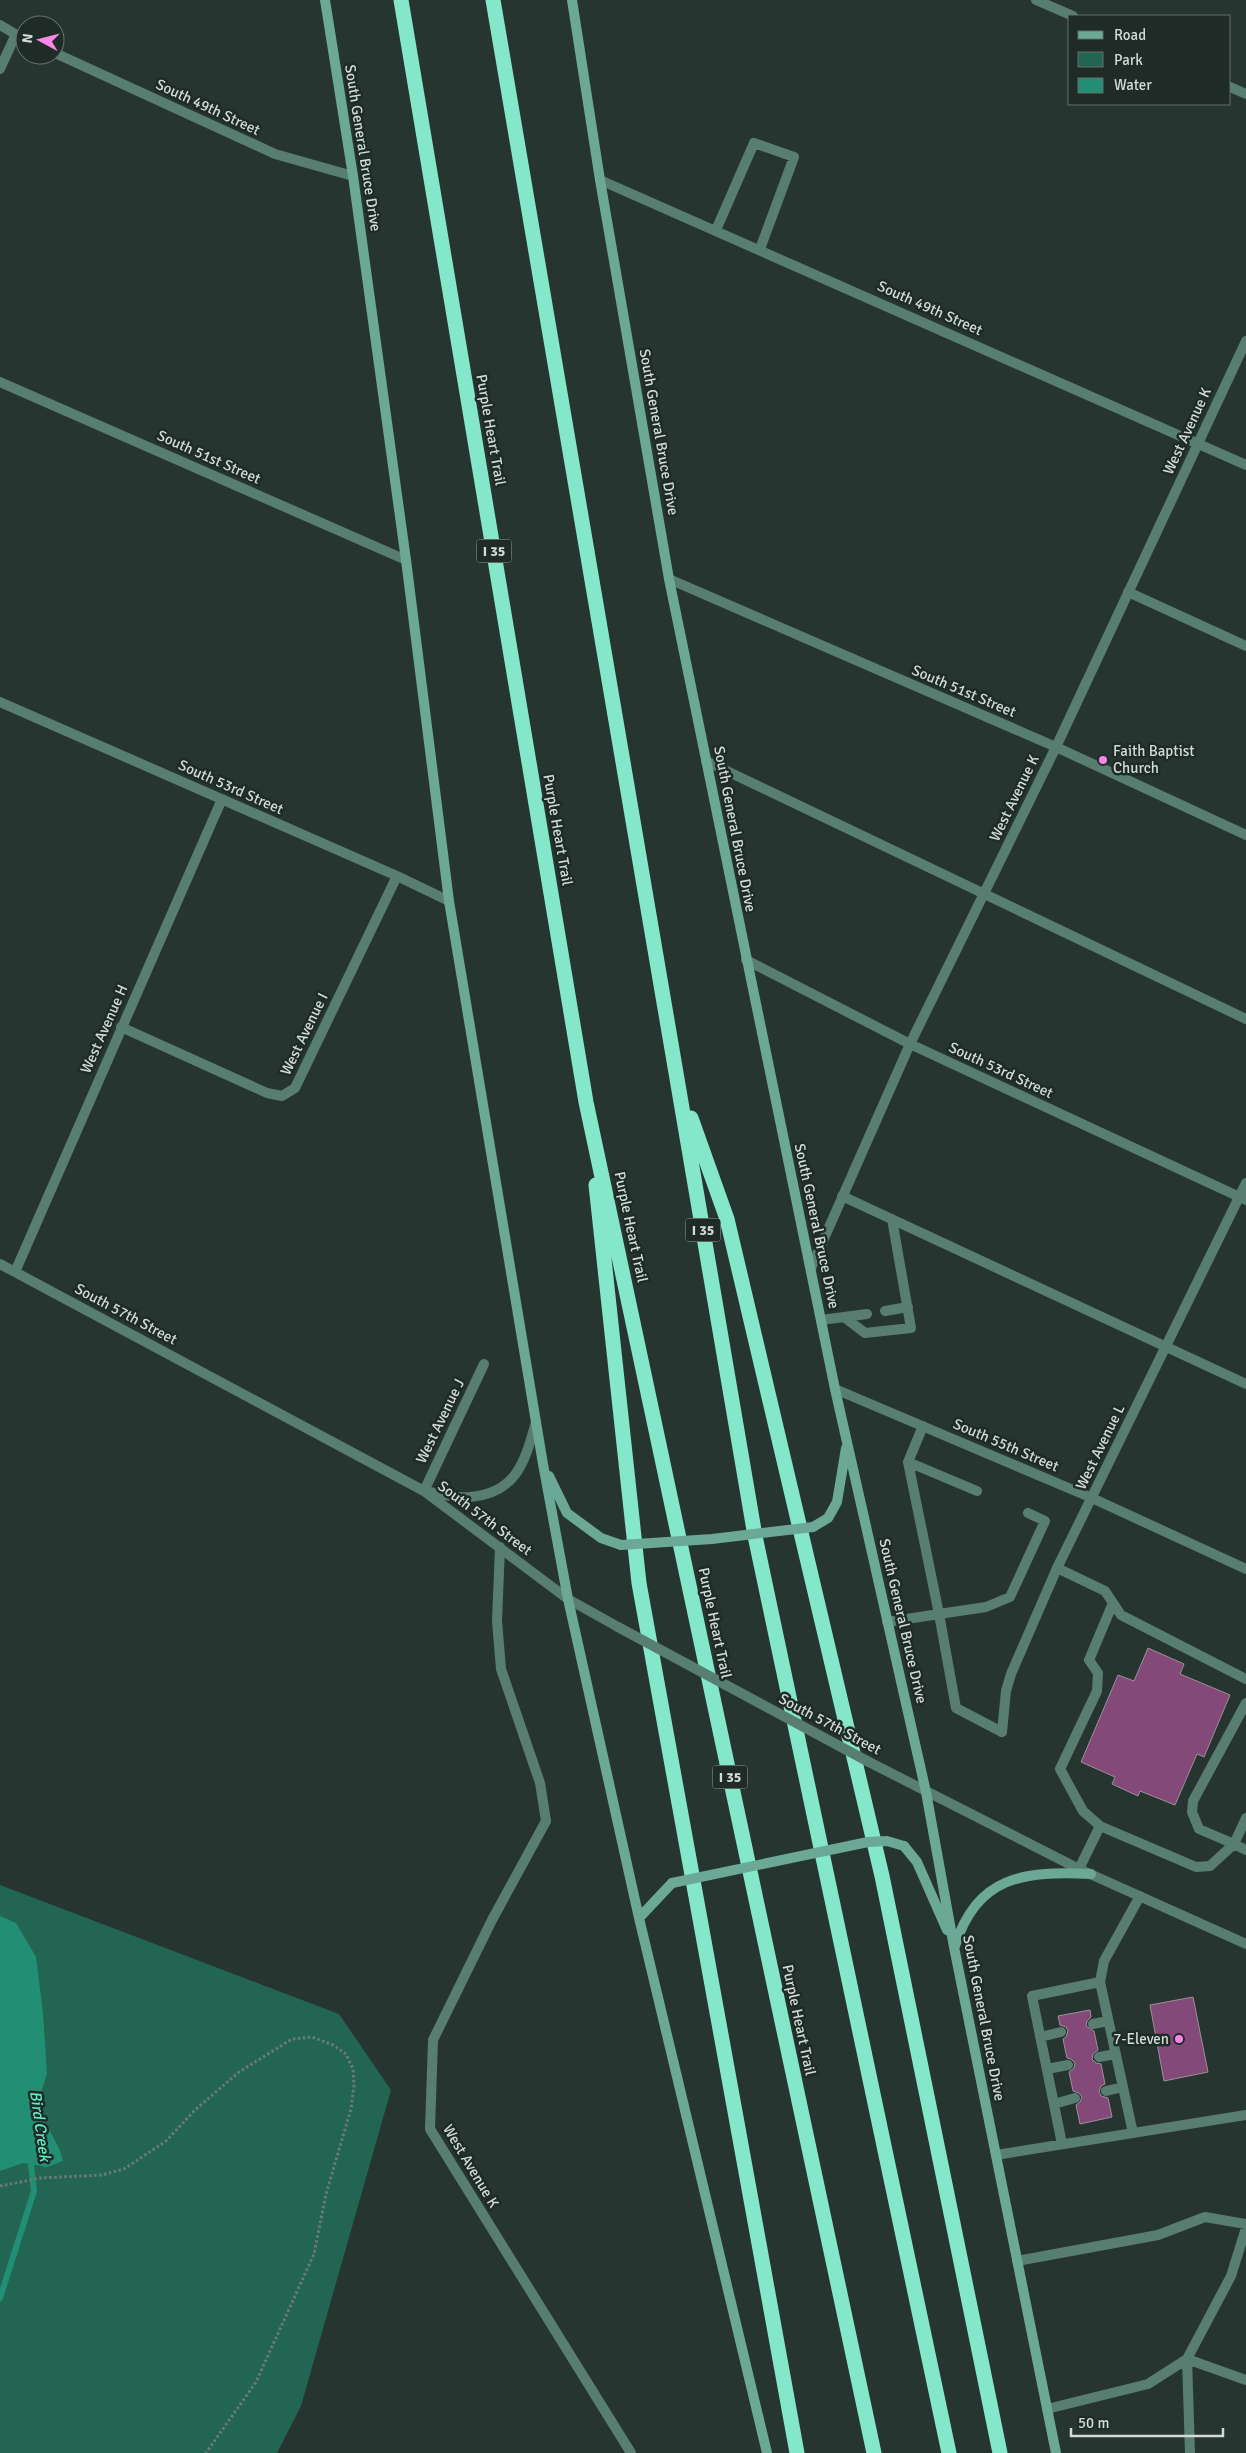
<svg xmlns="http://www.w3.org/2000/svg" width="1246" height="2453" viewBox="0 0 1246 2453" font-family="Signika,sans-serif">
<style>
.green{fill:#226553}
.water{fill:#228f74}
.lines{fill:none;stroke-linecap:round;stroke-linejoin:round}
.stream{stroke:#228f74;stroke-width:6}
.building{fill:#834979;stroke:#9c9099}
.path{stroke:#6d7975;stroke-width:3;stroke-dasharray:2.5 2.5;stroke-linecap:butt}
.service{stroke:#587e71;stroke-width:10}
.minor{stroke:#587e71;stroke-width:10}
.tertiary{stroke:#587e71;stroke-width:10}
.secondary{stroke:#6ba895;stroke-width:10}
.motorway{stroke:#85e7c9;stroke-width:15}
.tertiary-bridge{stroke:#587e71;stroke-width:10}
.secondary-bridge{stroke:#6ba895;stroke-width:10}
.poi-dot{fill:#fa87e7;stroke:#1e2b26;stroke-width:2}
.labels{text-anchor:middle;dominant-baseline:central;stroke-width:5;stroke-linejoin:round;paint-order:stroke}
.shield{fill:#1e2b26;stroke:#9ca6a3;stroke-width:1}
.shield-label{font-size:14px;font-weight:bold;fill:#d2dbd8}
.street-label{font-size:15px;fill:#d2dbd8;stroke:#1e2b26}
.poi-label{font-size:15px;fill:#d2dbd8;stroke:#1e2b26;text-anchor:start}
.water-label{font-size:16px;font-style:italic;fill:#61ecc6;stroke:#1e2b26}
</style>
<rect width="100%" height="100%" fill="#273530"/>
<path class="green" d="M0,1885l339,129 52,76 -90,316 -24,47h-277z"/>
<path class="water" d="M0,1916l16,7 20,34 7,56 4,61 -7,21 4,25 15,28 4,13 -16,6 -24,-4 -23,8z"/>
<g class="lines">
<path class="stream" d="M0,2298l34,-107 -4,-35"/>
</g>
<path class="building" d="M1148,1648l36,16 -4,10 50,21 -26,62 -7,-3 -22,51 -35,-14 -2,5 -26,-12 3,-7 -34,-15 37,-87 16,6z
M1193,1997l15,75 -44,9 -14,-76z
M1090,2010l1,7 -4,4 -1,5 8,5 4,19 -5,4 -1,5 4,4 5,1 4,20 -4,2 -2,6 2,4 7,2 4,19 -32,7 -4,-19 4,-3 2,-5 -3,-4 -6,-2 -4,-19 5,-4 1,-5 -4,-4 -4,-1 -4,-19 3,-2 2,-6 -2,-4 -6,-2 -2,-9z"/>
<g class="lines">
<path class="path" d="M0,2186l41,-8 61,-3 22,-6 42,-28 29,-31 44,-38 53,-33 20,-2 21,8 13,9 7,15 1,16 -3,24 -25,85 -12,60 -58,128 -50,71"/>
<path class="service" d="M716,230l38,-87 40,14 -34,92
M1128,592l118,54
M706,761l540,258
M842,1196l404,188
M885,1311l23,-4
M844,1317l21,16 46,-5 -19,-109
M821,1320l46,-6
M908,1462l69,29
M500,1547l-3,74 4,48 39,114 6,38
M1057,1568l48,23 16,24 125,64
M887,1622l52,-8 -31,-152 15,-36
M1002,1732l-46,-24 -17,-94 47,-7 24,-10 35,-76 -17,-8
M1246,1818l-12,26 12,6
M1100,1826l96,41 14,-1 24,-22 -35,-15 -7,-17 1,-11 53,-98
M1079,1869l21,-43 -17,-15 -23,-42 37,-78 1,-18 -9,-13 24,-57
M1100,1982l33,151
M1093,2024l15,-3
M1040,2037l21,-5
M1099,2057l17,-3
M1047,2069l21,-4
M1106,2091l17,-4
M1054,2104l21,-6
M1062,2144l-30,-148 68,-14 4,-21 36,-65
M996,2155l250,-40
M1017,2261l141,-26 47,-18 41,7
M1047,2409l101,-25 39,-25 44,-83 15,-48
M1190,2453l-3,-94 59,21"/>
<path class="minor" d="M1036,0l37,16
M0,25l25,15
M55,53l220,101 78,22
M0,69l15,-33
M1230,87l16,7
M600,180l646,285
M0,382l406,178
M669,579l387,168 190,88
M0,702l397,174 52,25
M746,960l164,84 336,156
M121,1027l146,66 15,3 13,-8 102,-212
M0,1264l424,227 144,108
M811,1268l99,-224 146,-297 190,-406
M15,1272l207,-473
M484,1364l-60,127c14,2 32,8 46,6 47,-4 55,-36 66,-75
M835,1389l257,109 154,71
M1002,1732l4,-41 5,-17 46,-106 189,-385
M546,1821l-54,99 -59,120 -3,89 201,324"/>
<path class="tertiary" d="M568,1599l50,28
M869,1762l210,107 167,75"/>
<path class="secondary" d="M325,0l28,176 53,384 43,341 94,563 25,135 71,319 128,535
M572,0l28,180 69,399 166,810 91,403 28,155 102,506
M549,1476l18,37 34,25 20,7
M813,1527l15,-9 9,-16 9,-54
M904,1846l13,16 30,68
M639,1918l33,-35
M955,1946c22,-71 70,-75 136,-72"/>
<path class="motorway" d="M401,0l185,1102 288,1351
M493,0l262,1536 194,917
M691,1118l36,101 155,657 118,577
M596,1185l43,398 158,870"/>
<path class="tertiary-bridge" d="M618,1627l251,135"/>
<path class="secondary-bridge" d="M621,1545l91,-6 101,-12
M672,1883l196,-41 19,-1 17,5"/>
</g>
<g class="poi-dot">
<circle cx="1103" cy="760" r="5"/>
<circle cx="1179" cy="2039" r="5"/>
</g>
<g class="labels">
<g class="shield">
<rect x="476.5" y="539.5" width="35" height="23" rx="4"/>
<rect x="685.5" y="1218.5" width="35" height="23" rx="4"/>
<rect x="712.5" y="1765.5" width="35" height="23" rx="4"/>
</g>
<g class="shield-label">
<text x="494" y="551">I 35</text>
<text x="703" y="1230">I 35</text>
<text x="730" y="1777">I 35</text>
</g>
<g class="street-label">
<text transform="translate(208 107) rotate(25)">South 49th Street</text>
<text transform="translate(363 148) rotate(81)">South General Bruce Drive</text>
<text transform="translate(930 308) rotate(24)">South 49th Street</text>
<text transform="translate(491 430) rotate(80)">Purple Heart Trail</text>
<text transform="translate(1187 431) rotate(-65)">West Avenue K</text>
<text transform="translate(659 432) rotate(80)">South General Bruce Drive</text>
<text transform="translate(209 457) rotate(24)">South 51st Street</text>
<text transform="translate(964 691) rotate(23)">South 51st Street</text>
<text transform="translate(231 787) rotate(24)">South 53rd Street</text>
<text transform="translate(1014 798) rotate(-64)">West Avenue K</text>
<text transform="translate(735 829) rotate(79)">South General Bruce Drive</text>
<text transform="translate(558 830) rotate(80)">Purple Heart Trail</text>
<text transform="translate(104 1029) rotate(-66)">West Avenue H</text>
<text transform="translate(304 1034) rotate(-64)">West Avenue I</text>
<text transform="translate(1001 1070) rotate(25)">South 53rd Street</text>
<text transform="translate(817 1226) rotate(78)">South General Bruce Drive</text>
<text transform="translate(631 1227) rotate(78)">Purple Heart Trail</text>
<text transform="translate(126 1314) rotate(28)">South 57th Street</text>
<text transform="translate(440 1421) rotate(-64)">West Avenue J</text>
<text transform="translate(1006 1445) rotate(23)">South 55th Street</text>
<text transform="translate(1100 1447) rotate(-64)">West Avenue L</text>
<text transform="translate(485 1518) rotate(37)">South 57th Street</text>
<text transform="translate(903 1621) rotate(77)">South General Bruce Drive</text>
<text transform="translate(715 1623) rotate(78)">Purple Heart Trail</text>
<text transform="translate(830 1724) rotate(28)">South 57th Street</text>
<text transform="translate(984 2018) rotate(79)">South General Bruce Drive</text>
<text transform="translate(799 2020) rotate(78)">Purple Heart Trail</text>
<text transform="translate(471 2166) rotate(59)">West Avenue K</text>
</g>
<g class="poi-label">
<text x="1113" y="751">Faith Baptist<tspan x="1113" dy="17">Church</tspan></text>
<text x="1169" y="2039" text-anchor="end">7-Eleven</text>
</g>
<g class="water-label">
<text transform="translate(40 2126) rotate(82)">Bird Creek</text>
</g>
</g>
<rect x="1068" y="15" width="162" height="90" fill="#1e2b26" stroke="#66716d"/>
<rect x="1078" y="31" width="25" height="8" fill="#6ba895" stroke="#66716d"/>
<text x="1114" y="40" font-size="15" fill="#d2dbd8">Road</text>
<rect x="1078" y="52" width="25" height="15" fill="#226553" stroke="#66716d"/>
<text x="1114" y="65" font-size="15" fill="#d2dbd8">Park</text>
<rect x="1078" y="78" width="25" height="15" fill="#228f74" stroke="#66716d"/>
<text x="1114" y="90" font-size="15" fill="#d2dbd8">Water</text>
<g transform="translate(40 40) rotate(277)"><circle r="24" fill="#1e2b26" stroke="#66716d"/>
<path d="M0-4L9 19L0 12L-9 19Z" fill="#fa87e7"/>
<text y="-8" font-size="14" font-weight="bold" text-anchor="middle" fill="#d2dbd8">N</text>
</g>
<path d="M1071 2428v8h152v-8" fill="none" stroke="#d2dbd8" stroke-width="2.5"/>
<text x="1078" y="2428" font-size="15" fill="#d2dbd8" stroke="#1e2b26" stroke-width="4" paint-order="stroke">50 m</text>
</svg>
